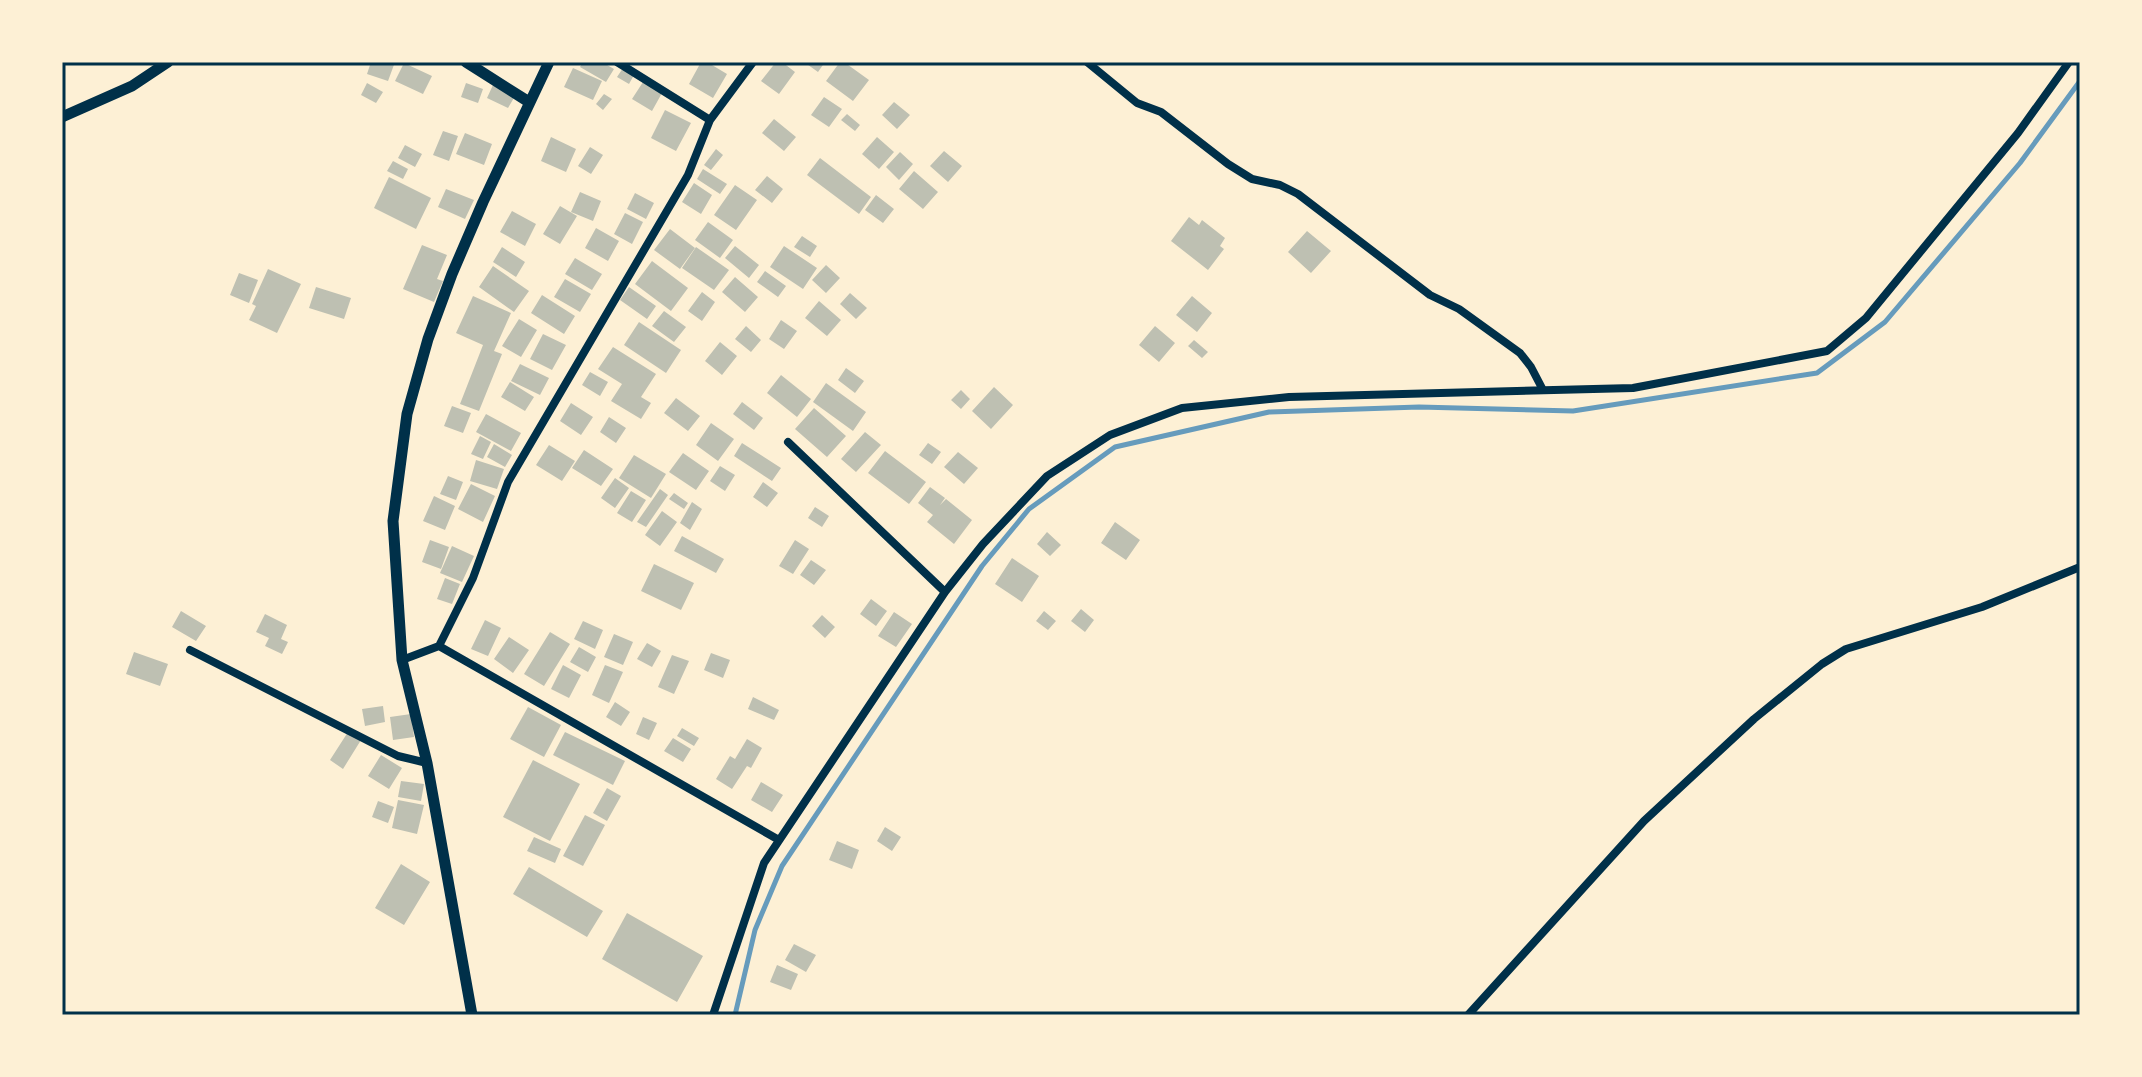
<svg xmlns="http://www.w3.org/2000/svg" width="2142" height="1077" font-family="'Sofia Sans Condensed',sans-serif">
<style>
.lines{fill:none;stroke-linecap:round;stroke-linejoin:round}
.stream{stroke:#669bbc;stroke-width:5}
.building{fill:#bec0b2}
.minor{stroke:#003049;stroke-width:8}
.tertiary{stroke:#003049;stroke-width:11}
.neatline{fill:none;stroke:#003049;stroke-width:3}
</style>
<rect width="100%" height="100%" fill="#fdf0d5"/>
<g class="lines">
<path class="stream" d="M735 1015 755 930 782 866 982 566 1029 509 1115 447 1269 412 1419 407 1573 411 1817 373 1885 322 2020 163 2080 81"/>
</g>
<path class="building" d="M362 62H395L388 81 367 74 370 65Z
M583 62H602L614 69 606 82 580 67Z
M701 62H707L727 74 713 98 689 84Z
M776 62H782L795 72 779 94 761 81Z
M804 62H825L818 72Z
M840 62H844L869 80 853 101 826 81Z
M404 63 432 76 423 94 395 81Z
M573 68 602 81 593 100 564 87Z
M623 68 634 75 629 84 617 77Z
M643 82 662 93 652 111 632 99Z
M367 83 383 92 376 103 361 95Z
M466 83 483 89 478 103 461 97Z
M493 85 515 96 508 108 487 98Z
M604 94 612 99 603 110 596 104Z
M824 97 842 109 829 127 811 115Z
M894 102 910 115 897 129 882 115Z
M665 110 691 123 676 151 651 138Z
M847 114 860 125 855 131 841 120Z
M774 119 796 137 784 151 762 133Z
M443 131 458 136 449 161 433 155Z
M465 133 492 144 484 165 456 154Z
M551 137 576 149 566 172 541 161Z
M877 137 894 152 879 169 862 154Z
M405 145 422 154 415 167 398 158Z
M590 147 603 155 591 174 578 166Z
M716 149 723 155 711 170 704 165Z
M944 151 962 166 948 182 930 166Z
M900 152 913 164 899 180 886 167Z
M820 158 871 197 859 214 807 175Z
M393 161 408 169 403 179 387 171Z
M703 169 727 184 720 194 697 179Z
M914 171 938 192 923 209 899 189Z
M767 176 783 189 772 203 755 190Z
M389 177 431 198 416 229 374 208Z
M694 183 712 195 701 214 682 202Z
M735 185 757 200 736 230 714 215Z
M446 189 474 200 465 219 438 207Z
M580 192 601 201 593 221 571 212Z
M635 193 654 203 646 219 627 209Z
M876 195 894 209 883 223 865 210Z
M560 206 577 216 560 244 543 234Z
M512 211 536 224 525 246 500 232Z
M625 213 643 222 632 244 614 234Z
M1189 217 1199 225 1202 220 1225 238 1220 246 1224 249 1208 270 1171 241Z
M708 222 733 240 720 258 695 240Z
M596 228 619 241 608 261 585 248Z
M670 229 695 248 680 269 654 250Z
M1307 231 1331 251 1311 273 1288 252Z
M802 236 817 246 810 257 794 247Z
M422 245 447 255 437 279 443 281 434 302 403 289Z
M735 246 759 265 749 278 725 258Z
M784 246 817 268 803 289 770 267Z
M502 247 525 262 516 277 493 262Z
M696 247 729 270 714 290 682 268Z
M575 258 602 274 592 290 565 274Z
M652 261 688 288 671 311 635 284Z
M826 265 840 278 826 293 812 280Z
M493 266 529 291 514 312 479 287Z
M268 269 301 284 277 333 249 320 256 306 252 304Z
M765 271 786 286 778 297 757 282Z
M239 273 258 280 249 303 230 295Z
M735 277 758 297 745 312 722 292Z
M565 279 591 294 580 312 554 297Z
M316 287 351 298 344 319 309 308Z
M629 287 656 306 647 319 620 300Z
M702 292 715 302 702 321 688 311Z
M850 293 867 308 856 319 840 304Z
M542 295 575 316 564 334 531 313Z
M473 296 511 313 494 351 502 354 479 411 460 404 483 345 456 333Z
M1192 296 1212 313 1197 332 1176 315Z
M819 301 841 320 827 336 805 318Z
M664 311 686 327 674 342 652 326Z
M519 319 537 330 521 357 502 346Z
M781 320 797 331 784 349 769 339Z
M639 322 681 350 666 373 624 345Z
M746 326 761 340 751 352 735 339Z
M1155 326 1175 343 1159 362 1139 345Z
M543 334 566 345 552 370 530 359Z
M1194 340 1208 352 1202 358 1188 346Z
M720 342 737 356 722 375 705 361Z
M613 347 656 374 641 397 651 403 641 419 611 401 622 384 598 369Z
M520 364 549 378 540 395 511 381Z
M846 368 864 381 855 393 838 380Z
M590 372 608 382 600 396 582 385Z
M781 375 811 399 797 417 767 393Z
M510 382 534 397 525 411 501 397Z
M826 383 866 412 853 431 813 402Z
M994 387 1013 405 991 429 972 411Z
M961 390 970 399 961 409 951 400Z
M676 398 700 416 688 431 664 413Z
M742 402 763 418 754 430 733 414Z
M571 403 593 417 581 435 560 421Z
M452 406 471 413 463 433 444 426Z
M814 408 846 436 827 457 795 429Z
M486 414 521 433 511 451 476 432Z
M609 417 626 428 616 443 600 432Z
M711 423 734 439 718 461 696 445Z
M865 432 881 445 856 472 841 459Z
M480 436 491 442 483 459 471 454Z
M742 443 781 468 772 481 734 456Z
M928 443 941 452 932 464 919 455Z
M494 444 512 455 505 467 487 457Z
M549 445 575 461 562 481 536 465Z
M584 450 613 469 601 486 572 468Z
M885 451 926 482 909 504 868 473Z
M958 452 978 468 964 484 944 467Z
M683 453 709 471 696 490 669 472Z
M634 455 666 474 651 498 619 478Z
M476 460 504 469 497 489 470 481Z
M720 466 735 475 725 491 710 481Z
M448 476 463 482 456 500 440 494Z
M615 478 629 488 615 508 601 498Z
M763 482 778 493 767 507 753 497Z
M471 484 495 496 483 522 458 509Z
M930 487 945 498 940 505 946 499 972 520 954 544 927 522 933 515 918 503Z
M660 489 668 495 646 527 637 522Z
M631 491 646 500 632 522 617 513Z
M674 493 688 503 684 509 669 499Z
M434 496 455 506 445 530 423 521Z
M692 502 702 509 690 530 680 523Z
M815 507 829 516 822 527 808 518Z
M662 511 677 522 660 546 645 535Z
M1115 522 1140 540 1126 560 1101 543Z
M1047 532 1061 545 1050 556 1037 544Z
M682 536 724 559 716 573 674 551Z
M430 540 449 547 441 569 422 562Z
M795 540 809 549 793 574 779 566Z
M452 546 474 556 462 582 440 573Z
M1012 558 1039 576 1022 602 995 584Z
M811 560 826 570 814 585 800 575Z
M654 564 694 583 681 610 641 591Z
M445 578 460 584 452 604 437 599Z
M871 599 887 611 876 626 860 614Z
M1081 609 1094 620 1085 632 1071 621Z
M181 611 206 626 196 641 172 627Z
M1044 611 1056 621 1048 630 1036 621Z
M894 612 912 624 896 647 878 636Z
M265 614 287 625 281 639 288 642 282 654 265 646 269 638 256 632Z
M822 615 835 627 825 638 812 626Z
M485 620 501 628 488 656 471 649Z
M583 621 603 630 595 649 574 639Z
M550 632 570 644 544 686 524 674Z
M614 634 633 642 623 665 604 657Z
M509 637 529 650 513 673 494 659Z
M647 643 661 651 652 667 637 659Z
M579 647 596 657 588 672 570 662Z
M134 652 168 664 160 686 126 674Z
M711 653 730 660 723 678 704 670Z
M672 655 689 661 674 694 658 687Z
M563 665 581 675 569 698 551 689Z
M605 665 623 672 609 703 592 695Z
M753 697 779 710 774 720 748 709Z
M615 702 630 712 621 726 606 717Z
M383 706 385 722 365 726 362 709Z
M528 707 561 725 544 757 510 739Z
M411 714 414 737 393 740 390 717Z
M643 717 657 723 649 740 636 734Z
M682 728 699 738 694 746 677 736Z
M348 732 361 740 343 769 330 760Z
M565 732 625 761 613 785 553 755Z
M673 738 691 749 683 762 664 751Z
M747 739 762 748 751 768 747 766 732 789 716 779 730 756 735 759Z
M381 755 402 768 389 789 368 776Z
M533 760 580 784 550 841 503 817Z
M401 781 424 784 421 801 398 797Z
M761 782 783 795 772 812 751 800Z
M607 788 621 796 607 821 593 813Z
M398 800 424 805 417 834 392 828Z
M378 801 394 807 388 823 372 817Z
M585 815 605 825 583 866 563 856Z
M885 827 901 837 892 851 877 841Z
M534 837 561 849 555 863 527 851Z
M837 841 859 850 852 869 829 860Z
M401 864 430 882 404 925 375 908Z
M529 867 603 911 587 937 513 894Z
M627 913 703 956 677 1002 602 959Z
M794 944 816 955 806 972 785 960Z
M777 965 798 974 791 990 770 982Z"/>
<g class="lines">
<path class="minor" d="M617 62 710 120
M1087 62 1137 103 1161 112 1228 164 1252 179 1280 185 1298 194 1430 295 1459 309 1520 353 1531 367 1543 390
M788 442 945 592
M439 646 779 840
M190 650 398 756 427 763
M402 660 439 646 473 578 508 482 688 175 710 120 753 62
M713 1015 764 863 945 592 983 544 1047 476 1110 435 1182 408 1289 397 1633 388 1827 351 1866 318 2018 133 2069 62
M1468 1015 1644 821 1754 719 1822 664 1846 649 1982 607 2080 567"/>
<path class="tertiary" d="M466 62 529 102
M62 117 132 86 168 62
M472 1015 427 763 402 660 393 521 407 414 428 339 452 274 483 202 549 62"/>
</g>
<rect width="2142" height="1077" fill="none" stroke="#fdf0d5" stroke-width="128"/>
<rect x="64" y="64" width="2014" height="949" class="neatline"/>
</svg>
